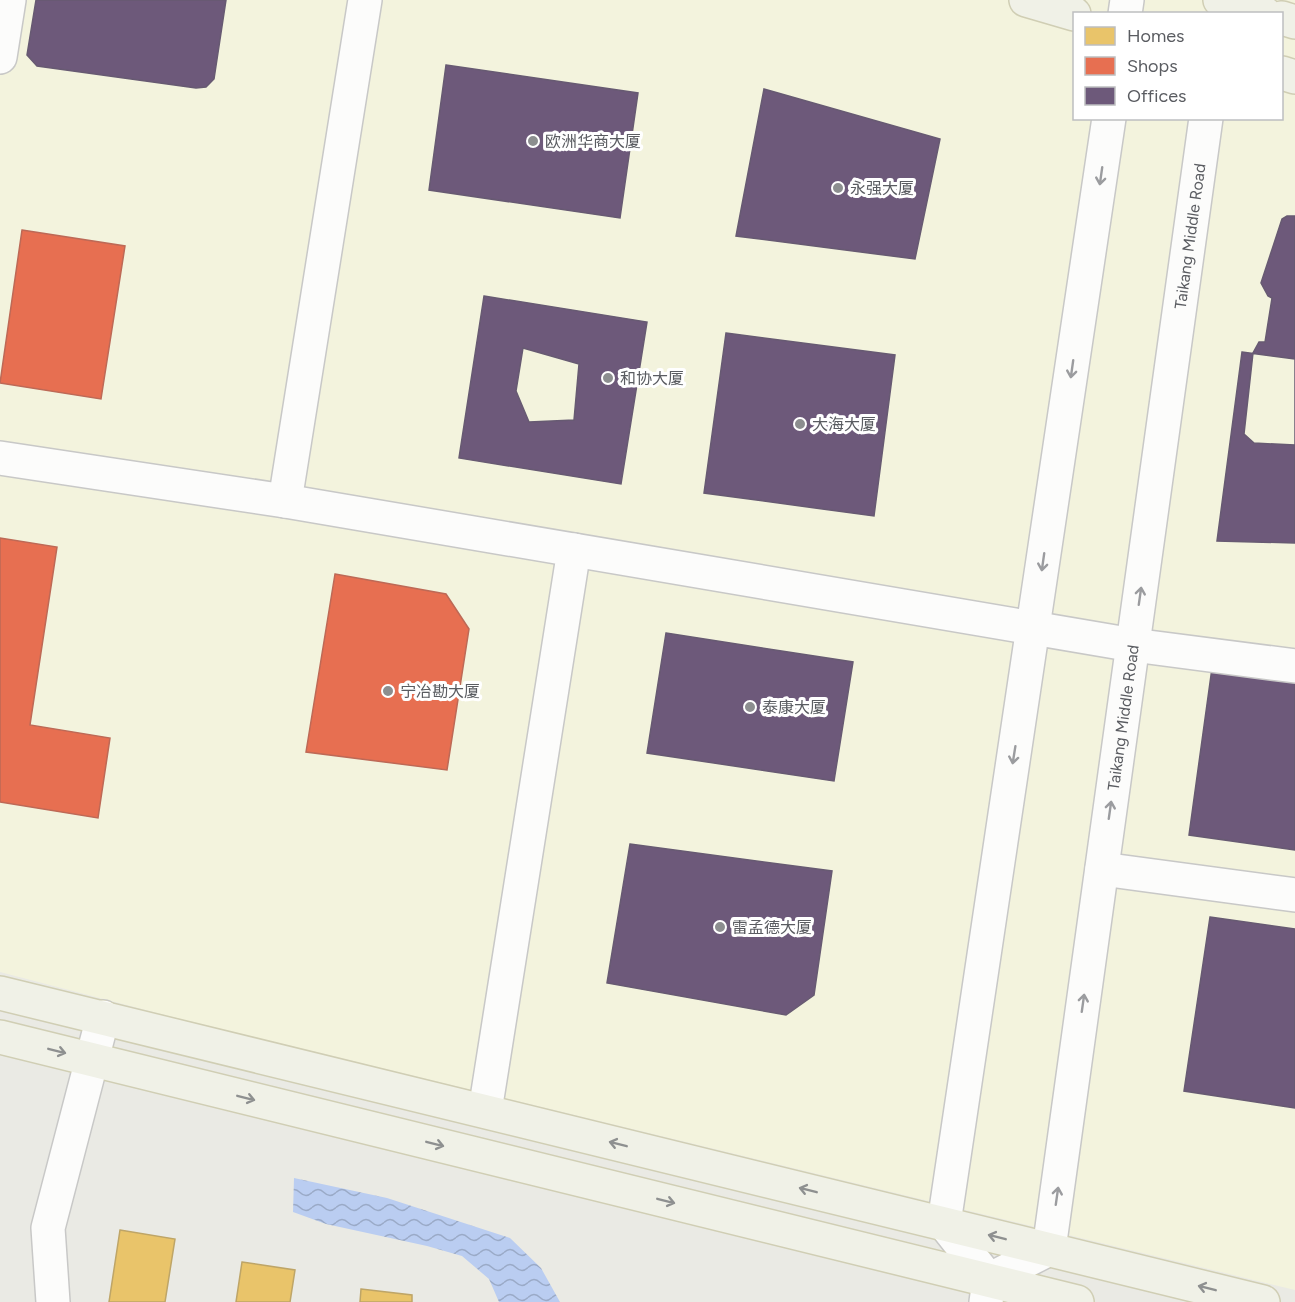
<svg xmlns="http://www.w3.org/2000/svg" width="1295" height="1302" font-family="Figtree,'Noto Sans SC',sans-serif">
<style>
.commercial{fill:#f3f3dd;fill-rule:evenodd}
.water{fill:url(#water-waves)}
.homes{fill:#e9c46a;stroke:#bea567;stroke-width:1.5}
.shops{fill:#e76f51;stroke:#bd6956;stroke-width:1.5}
.offices{fill:#6d597a;stroke:#675a72;stroke-width:1.5;fill-rule:evenodd}
.lines{fill:none;stroke-linecap:round;stroke-linejoin:round}
.minor-casing{stroke:#c8c8c7;stroke-width:36}
.major-casing{stroke:#d0ceb4;stroke-width:36}
.minor{stroke:#fcfcfb;stroke-width:33}
.major{stroke:#f0f1e7;stroke-width:33}
.oneway{stroke:#9b9c9f}
.oneway2{stroke:#8e9090}
.poi-dot{fill:#8c8e8f;stroke:#fff;stroke-width:2}
.labels{text-anchor:middle;dominant-baseline:central;stroke-width:6;stroke-linejoin:round;paint-order:stroke}
.poi-label{font-size:16px;fill:#5a5c61;stroke:#fff;text-anchor:start}
.street-label{font-size:16px;fill:#5a5c61;stroke:#fff}
</style>
<defs>
<pattern id="water-waves" width="16" height="10" patternUnits="userSpaceOnUse" patternTransform="scale(1.5)"><rect width="16" height="10" fill="#bacdf1"/><path d="M0 5q4-4 8 0t8 0" fill="none" stroke="#9aaac7"/></pattern>
</defs>
<rect width="100%" height="100%" fill="#eaeae4"/>
<path class="commercial" d="M0 0H1295V1290L188 1021 0 972ZM1074 14H1282V118H1074Z"/>
<path class="water" d="M294 1178 387 1198 510 1238 541 1268 560 1302H499L489 1279 462 1256 427 1246 326 1224 293 1212Z"/>
<path class="homes" d="M120 1230 175 1239 165 1302H109Z
M242 1262 295 1270 290 1302H236Z
M361 1289 412 1295V1302H360Z"/>
<path class="shops" d="M22 230 125 246 101 399 0 383Z
M0 538 57 547 30 725 110 738 98 818 0 802Z
M335 574 446 594 469 629 447 770 306 752Z"/>
<path class="offices" d="M36 0H226L214 79 206 87 196 88 37 66 27 55Z
M446 65 638 93 620 218 429 190Z
M764 89 940 139 915 259 736 236Z
M1287 216H1295V445L1254 443 1244 434 1253 353 1259 342H1265L1272 298 1268 296 1261 283 1282 219Z
M484 296 647 322 621 484 459 458ZM523 348 579 364 574 420 529 422 516 391Z
M726 333 895 355 874 516 704 493Z
M1242 352 1295 359V543L1217 541Z
M666 633 853 662 834 781 647 753Z
M1212 668 1295 680V850L1189 835Z
M630 844 832 871 814 995 786 1015 607 983Z
M1210 917 1295 929V1108L1184 1091Z"/>
<g class="lines">
<g class="minor-casing">
<g id="minor">
<path d="M1125 14 1127 0"/>
<path d="M0 57 9 0"/>
<path d="M0 458 285 501 1133 645 1295 666"/>
<path d="M285 501 365 0"/>
<path d="M1102 869 1295 895"/>
<path d="M485 1111 574 550"/>
<path id="s1" d="M989 1280 1049 1249 1206 118"/>
<path d="M53 1302 48 1228 103 1017"/>
<path d="M986 1302 989 1280 944 1223 1109 118"/>
</g>
</g>
<g class="major-casing">
<path id="major" d="M1026 0 1074 14
M1220 0 1265 14
M1282 18 1295 22
M1282 73 1295 77
M0 993 1263 1302
M0 1037 1077 1302"/>
</g>
<use href="#minor" class="minor"/>
<use href="#major" class="major"/>
</g>
<defs><path id="oneway-shaft" d="M-6 0H5M1.5-3L5.5 0L1.5 3" fill="none" stroke-width="1.6" stroke-linecap="round" stroke-linejoin="round" transform="scale(1.5)"/></defs>
<g class="oneway">
<use href="#oneway-shaft" transform="translate(1101 176) rotate(98)"/>
<use href="#oneway-shaft" transform="translate(1072 369) rotate(98)"/>
<use href="#oneway-shaft" transform="translate(1043 562) rotate(98)"/>
<use href="#oneway-shaft" transform="translate(1140 596) rotate(-82)"/>
<use href="#oneway-shaft" transform="translate(1014 755) rotate(99)"/>
<use href="#oneway-shaft" transform="translate(1110 810) rotate(-82)"/>
<use href="#oneway-shaft" transform="translate(1083 1003) rotate(-82)"/>
<use href="#oneway-shaft" transform="translate(1057 1196) rotate(-82)"/>
</g>
<g class="oneway2">
<use href="#oneway-shaft" transform="translate(57 1051) rotate(14)"/>
<use href="#oneway-shaft" transform="translate(246 1098) rotate(14)"/>
<use href="#oneway-shaft" transform="translate(435 1144) rotate(14)"/>
<use href="#oneway-shaft" transform="translate(618 1144) rotate(-166)"/>
<use href="#oneway-shaft" transform="translate(808 1190) rotate(-166)"/>
<use href="#oneway-shaft" transform="translate(666 1201) rotate(14)"/>
<use href="#oneway-shaft" transform="translate(997 1237) rotate(-166)"/>
<use href="#oneway-shaft" transform="translate(1207 1288) rotate(-166)"/>
</g>
<g class="poi-dot">
<circle cx="533" cy="141" r="6"/>
<circle cx="838" cy="188" r="6"/>
<circle cx="608" cy="378" r="6"/>
<circle cx="800" cy="424" r="6"/>
<circle cx="388" cy="691" r="6"/>
<circle cx="750" cy="707" r="6"/>
<circle cx="720" cy="927" r="6"/>
</g>
<g class="labels">
<g class="poi-label">
<text x="545" y="141">欧洲华商大厦</text>
<text x="850" y="188">永强大厦</text>
<text x="620" y="378">和协大厦</text>
<text x="812" y="424">大海大厦</text>
<text x="400" y="691">宁冶勘大厦</text>
<text x="762" y="707">泰康大厦</text>
<text x="732" y="927">雷孟德大厦</text>
</g>
<g class="street-label">
<text stroke="none"><textPath href="#s1" startOffset="1090">Taikang Middle Road</textPath></text>
<text stroke="none"><textPath href="#s1" startOffset="604">Taikang Middle Road</textPath></text>
</g>
</g>
<rect x="1073" y="12" width="210" height="108" fill="#ffffff" stroke="#bdbec0" stroke-width="1.5"/>
<rect x="1085" y="27" width="30" height="18" fill="#e9c46a" stroke="#bdbec0" stroke-width="1.5"/>
<text x="1127" y="42" font-size="18" fill="#5a5c61">Homes</text>
<rect x="1085" y="57" width="30" height="18" fill="#e76f51" stroke="#bdbec0" stroke-width="1.5"/>
<text x="1127" y="72" font-size="18" fill="#5a5c61">Shops</text>
<rect x="1085" y="87" width="30" height="18" fill="#6d597a" stroke="#bdbec0" stroke-width="1.5"/>
<text x="1127" y="102" font-size="18" fill="#5a5c61">Offices</text>
</svg>
